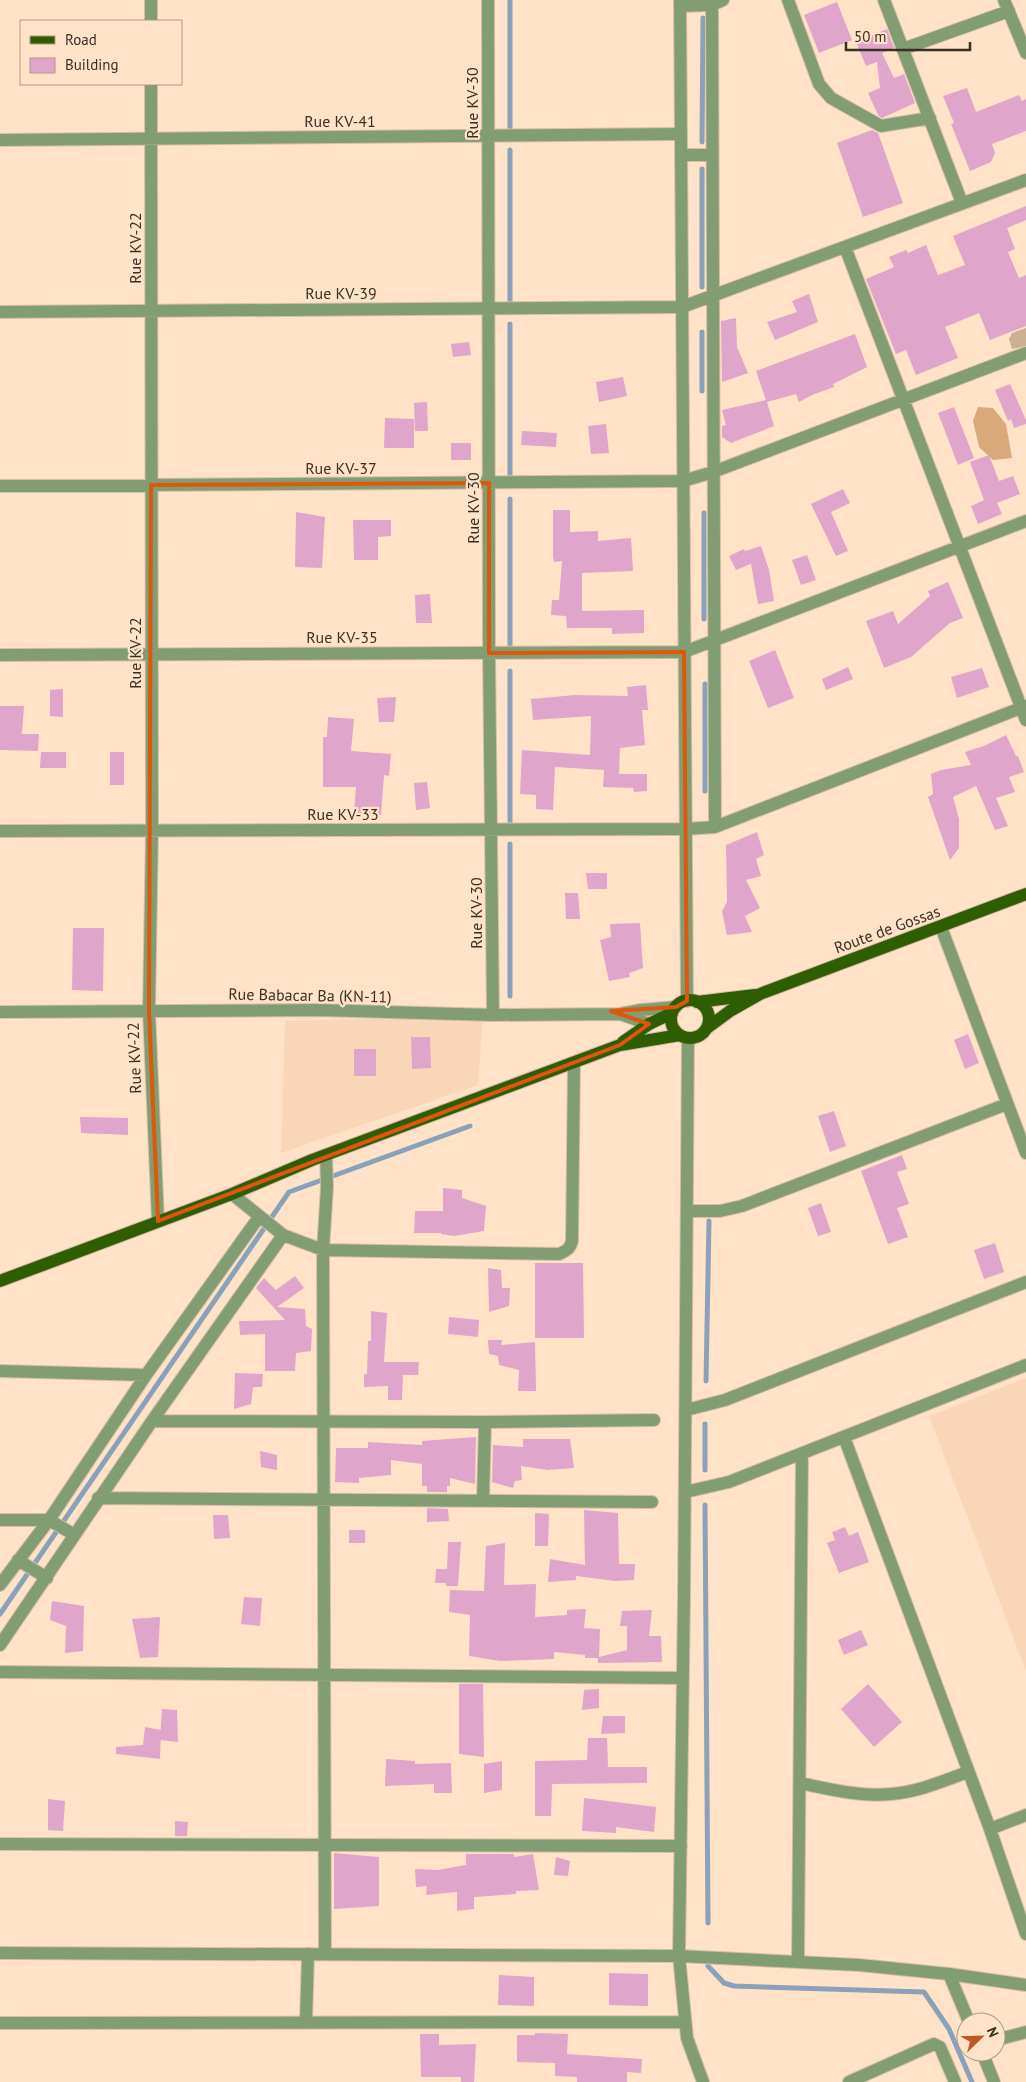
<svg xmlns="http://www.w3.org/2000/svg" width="1026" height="2082" font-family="'PT Sans',sans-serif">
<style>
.built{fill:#f9d6b7}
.green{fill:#cdaf93}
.forest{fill:#daa97b}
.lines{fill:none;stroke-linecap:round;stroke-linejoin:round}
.stream{stroke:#89a2b9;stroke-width:5}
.building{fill:#e0a5ca}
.minor-casing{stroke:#d8bea7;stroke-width:14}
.tertiary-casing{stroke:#d8bea7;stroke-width:14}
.primary-casing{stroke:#d8bea7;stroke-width:14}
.minor{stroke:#829d74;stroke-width:12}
.tertiary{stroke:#829d74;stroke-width:12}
.primary{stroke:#2e5d03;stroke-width:12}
.marked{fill:none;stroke:#df570d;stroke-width:4;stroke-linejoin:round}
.labels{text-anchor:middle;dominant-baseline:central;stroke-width:4.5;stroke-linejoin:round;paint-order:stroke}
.street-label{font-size:16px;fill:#3a2f25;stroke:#ffe2c8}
</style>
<rect width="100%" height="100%" fill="#ffe2c8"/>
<path class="built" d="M483 1016 478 1085 281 1153 285 1021Z
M1026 1378V1671L929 1416Z"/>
<path class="green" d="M1026 328V346L1012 349 1009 339 1012 333Z"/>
<path class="forest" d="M978 407 993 408 1006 424 1012 458 993 460 979 447 973 421Z"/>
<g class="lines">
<path class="stream" d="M510 0V130
M702 142 703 18
M510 150V302
M702 287V169
M510 324V475
M702 391V332
M510 499V651
M704 513V619
M510 671V823
M705 791V684
M510 844V996
M706 1381 709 1221
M705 1424V1470
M705 1505 708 1923
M0 1614 289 1192 470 1126
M708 1966 724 1983 734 1986 924 1992 949 2029 972 2082"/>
</g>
<path class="building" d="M837 2 852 40 819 53 804 15Z
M887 29 894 48 882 53 894 78 904 74 915 103 882 118 878 115 868 93 880 88 877 62 866 66 856 42Z
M967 88 976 112 1019 95 1022 101 1026 99V131L992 144 995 153 991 162 970 171 951 124 954 123 943 96Z
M872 130 878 133 903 203 863 217 837 143Z
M1026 206V220L1007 228 1015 249 1008 252 1019 278 1026 275V326L990 340 979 313 945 327 958 358 916 375 906 350 896 354 866 279 894 267 889 257 906 250 908 253 926 245 938 275 965 265 953 236Z
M809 294 818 322 775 340 767 322 797 312 792 301Z
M736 318 737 347 748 373 722 382 721 321Z
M855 334 867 367 833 384 834 387 812 395 799 402 796 394 767 402 774 426 731 443 722 437V426L726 425 722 410 766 400 756 371Z
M469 342 471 355 453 357 451 344Z
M623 377 627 396 599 402 596 382Z
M1010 384 1026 420V424L1014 428 1011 419 1008 421 995 390Z
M427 402 428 431H415L414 403Z
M954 407 974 458 958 465 938 413Z
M385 418 414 419V448H384Z
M606 424 609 453 591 454 588 426Z
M522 431 557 433 556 447 521 445Z
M451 443H471V460H451Z
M989 455 999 481 1013 476 1020 494 997 503 1002 514 978 524 971 506 984 500 970 462Z
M843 489 850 503 831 512 848 551 836 556 811 504Z
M553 510H570V532L598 531V541L631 538 633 571 582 573V611L644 610V633L612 634V628H567L566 616 551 615 552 600H559L562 561 554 562 553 556Z
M296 512 325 517 322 568 295 567Z
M353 520H391V536L378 537V560H354Z
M761 546 769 570 774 601 758 604 751 564 736 570 729 556 744 549 745 551Z
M807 555 816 580 801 585 792 560Z
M948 582 963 618 950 623 911 657 884 668 866 621 893 611 898 624 930 596 928 591Z
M430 594 432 623H416L415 595Z
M775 650 794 698 768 708 749 661Z
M848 667 853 679 826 690 822 679Z
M982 668 989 687 957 698 951 677Z
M646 685 648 710H642L645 745 620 748 619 774H647V791L634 792 633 788 603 787 604 770 555 767 553 810 536 809V795L520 794 522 750 590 755 591 716 533 720 531 699 575 695 628 696 627 687Z
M63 689V717L50 716V690Z
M396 697 394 722H379L377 698Z
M0 706H24L22 734H39L38 751 0 750Z
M328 717 354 719 351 751 391 754 389 776 384 775 381 815 354 813 356 787H323V737H327Z
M1006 735 1016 756H1018L1024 772 1009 777 1015 792 996 798 1008 826 995 830 976 786 953 797 959 819V848L950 860 928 797 933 794 931 774 941 770 971 765 965 752 984 746Z
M41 752H66V768H40Z
M110 752H124V785H110Z
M427 782 430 808 416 810 414 783Z
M757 832 764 855 756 859 761 876 746 880 760 908 745 916 752 932 727 935 722 911 727 902 726 845Z
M586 873H607V889H588Z
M565 893H578L580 919H566Z
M640 923 643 968 629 973 630 977 609 981 600 940 611 937 610 924Z
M73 928H104L103 991 72 990Z
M968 1034 979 1063 965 1069 954 1040Z
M411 1037H430L431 1068 412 1069Z
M354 1049H376V1076H354Z
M834 1111 846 1146 830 1152 818 1116Z
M80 1117 128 1118V1135L81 1133Z
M902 1155 907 1169 897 1172 909 1204 897 1208 908 1237 888 1244 861 1171Z
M443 1188 462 1190V1198L486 1206 484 1231 454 1236 441 1234V1233H414L415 1211H443Z
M821 1203 831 1232 818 1236 808 1208Z
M995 1243 1004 1272 984 1279 974 1250Z
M535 1263H583L584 1338H535Z
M488 1268 501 1270 502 1288H510L509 1306 489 1312Z
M295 1276 304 1288 277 1307 305 1309 306 1326 312 1329 311 1351 296 1353 295 1371H265V1334L240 1335 239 1321 285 1320 256 1288 264 1278 276 1290Z
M371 1311 387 1313 384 1362H419L418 1375H403L402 1400H388V1386L364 1387V1374H367L368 1341H371Z
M449 1317 479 1320 478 1337 448 1334Z
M488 1340H502L501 1345 535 1342 536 1391H518L519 1370 499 1365 498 1356 489 1354Z
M235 1373 263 1374 262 1387H253L251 1404 234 1409Z
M476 1437 475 1484 450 1478V1486H447V1492H427V1486H422V1464L391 1460V1475L359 1478V1483L335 1482 336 1448H368V1442L422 1445V1441Z
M523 1439H570L574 1468 548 1470 521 1466 522 1480 515 1481 513 1488 492 1482 493 1445 523 1447Z
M260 1451 277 1455V1470L261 1467Z
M427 1508 448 1509 449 1521 427 1522Z
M584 1510 618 1513 619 1564H635L634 1580 615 1581 576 1576V1580L548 1582 550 1559 585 1565Z
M535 1513 549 1514 548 1546H535Z
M213 1515H228L230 1538 214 1539Z
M845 1527 849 1536 858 1532 869 1562 839 1573 827 1543 835 1540 832 1532Z
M349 1530H365V1543H349Z
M448 1542H461L458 1586H446V1583H435L436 1569H447Z
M505 1543 504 1585 536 1584 535 1617 567 1615V1610L586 1609 584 1628 600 1629 599 1657 627 1650V1626H620L622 1611 652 1610 649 1636H661L662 1662 598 1663V1658H585V1655L554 1652V1659L500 1661 469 1656 470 1615 449 1612 450 1590 484 1591 486 1546Z
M244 1597 262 1598 260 1626 241 1624Z
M52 1601 84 1606 83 1651 65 1653 66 1626 50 1620Z
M160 1617 158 1657 140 1658 132 1619Z
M861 1630 868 1645 844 1655 838 1640Z
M459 1684H483L484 1757 459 1754Z
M868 1684 902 1722 874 1747 841 1709Z
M599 1689V1708L582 1710 584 1690Z
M162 1709 177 1710 178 1742 160 1740Z
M603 1716H625V1733L601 1734Z
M145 1727 161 1730 160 1759 116 1754V1747L143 1745Z
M588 1738H607L608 1767H647V1783L552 1784 551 1816H535V1761L587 1760Z
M386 1759 415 1761V1764L451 1763 452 1793H434V1784L385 1786Z
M502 1761V1790L484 1793V1764Z
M584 1798 656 1807 654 1832 616 1827V1833L582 1831Z
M48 1799 65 1801 63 1831 48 1830Z
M175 1821 188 1822 187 1836H175Z
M334 1853 379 1857V1906L334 1909Z
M466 1854H514V1857L533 1854 539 1890 516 1891V1894L474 1897V1909L457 1911V1892L426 1895 427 1886 416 1887 415 1869 438 1870 466 1865Z
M556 1857 570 1861 568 1876 554 1875Z
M609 1973 648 1974V2006L609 2005Z
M499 1975 534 1977V2006L498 2005Z
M535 2033 568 2034 567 2054 642 2059 641 2073 627 2072V2082H577V2077L555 2076V2063L517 2062V2035H535Z
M420 2034H439V2045L476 2044 474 2082H461V2077H421Z"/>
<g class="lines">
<g class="minor-casing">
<path id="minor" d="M151 0V21
M488 0 489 653 493 1015
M712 0 715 827
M788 0 819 84 831 98 881 126 930 118
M884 0 962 203
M1004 0 1026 53
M680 6 712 5 723 0
M903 49 1009 11
M151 84 152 830 149 1011 158 1221
M0 140 681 134
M681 155H712
M845 247 1026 720
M0 312 682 307 1026 180
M0 486 683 481 713 472 1026 353
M0 655 684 652 1026 521
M0 831 686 829 715 827 1026 706
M941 927 1026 1153
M688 1038 684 1597 679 1956 687 2038 703 2082
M232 1194 283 1235 323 1250 559 1254C566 1251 570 1249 572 1241L574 1063
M688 1211H720L742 1206 1007 1104
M0 1371 146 1375
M686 1410 725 1400 1026 1282
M152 1421 485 1422 654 1420
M844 1437 990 1829 1026 1934
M685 1492 729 1482 1026 1365
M98 1498 652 1502
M483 1501 485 1422
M0 1520H49L73 1534
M18 1560 47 1578
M0 1585 49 1520 146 1375 259 1217
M0 1645 152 1421 283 1235
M0 1672 682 1678
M800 1783C829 1789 860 1797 891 1794 918 1792 943 1781 968 1772
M990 1829 1026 1815
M0 1844 681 1846
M325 1954 323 1250 327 1187 326 1155
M798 1961 802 1453
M949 1974 969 2022
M306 2022 308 1954
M0 2023 684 2022
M996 2040 1026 2032
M982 2052 994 2082
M849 2082 934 2044 940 2047 955 2082"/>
</g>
<g class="tertiary-casing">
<path id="tertiary" d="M680 0 687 1001
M0 1012 318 1010 493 1015 620 1014 641 1010 676 1007
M620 1014 649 1024
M0 1953 679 1956 859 1965 949 1974 1026 1985"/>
</g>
<g class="primary-casing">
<path id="primary" d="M671 1019a19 19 0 1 1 38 0a19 19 0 1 1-38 0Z
M697 1002 755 995
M707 1028 730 1011 760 994 1026 894
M623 1042 649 1024 672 1013
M0 1281 232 1194 312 1160 620 1045 680 1035"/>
</g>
<use href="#minor" class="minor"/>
<use href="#tertiary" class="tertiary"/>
<use href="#primary" class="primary"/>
</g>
<path class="marked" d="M489 483V653L684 652 687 1001 676 1007 611 1011 649 1024 620 1045 158 1221 149 1011 151 485Z"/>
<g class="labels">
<g class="street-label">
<text transform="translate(472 103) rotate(-90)">Rue KV-30</text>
<text x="340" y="121">Rue KV-41</text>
<text transform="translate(135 248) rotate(-90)">Rue KV-22</text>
<text x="341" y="293">Rue KV-39</text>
<text x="341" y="468">Rue KV-37</text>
<text transform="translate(473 508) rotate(-90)">Rue KV-30</text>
<text x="342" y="637">Rue KV-35</text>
<text transform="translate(135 653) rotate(-90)">Rue KV-22</text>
<text x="343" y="814">Rue KV-33</text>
<text transform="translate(476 913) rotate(-90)">Rue KV-30</text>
<text transform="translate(887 929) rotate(-20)">Route de Gossas</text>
<text transform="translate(310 995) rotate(1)">Rue Babacar Ba (KN-11)</text>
<text transform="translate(134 1058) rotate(-92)">Rue KV-22</text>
</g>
</g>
<rect x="20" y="20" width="162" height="65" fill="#ffe2c8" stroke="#b09a87"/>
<rect x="30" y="36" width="25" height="8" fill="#2e5d03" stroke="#b09a87"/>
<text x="65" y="45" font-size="15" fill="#3a2f25">Road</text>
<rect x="30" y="58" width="25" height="15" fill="#e0a5ca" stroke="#b09a87"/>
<text x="65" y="70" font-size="15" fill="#3a2f25">Building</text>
<g transform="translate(981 2037) rotate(67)"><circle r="24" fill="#ffe2c8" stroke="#b09a87"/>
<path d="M0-4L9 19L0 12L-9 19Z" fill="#bd5923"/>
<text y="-8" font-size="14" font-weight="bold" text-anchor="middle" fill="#3a2f25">N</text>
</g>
<path d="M846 42v8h124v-8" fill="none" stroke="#3a2f25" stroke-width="2.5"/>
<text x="854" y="42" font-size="15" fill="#3a2f25" stroke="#ffe2c8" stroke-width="4" paint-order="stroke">50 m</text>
</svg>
